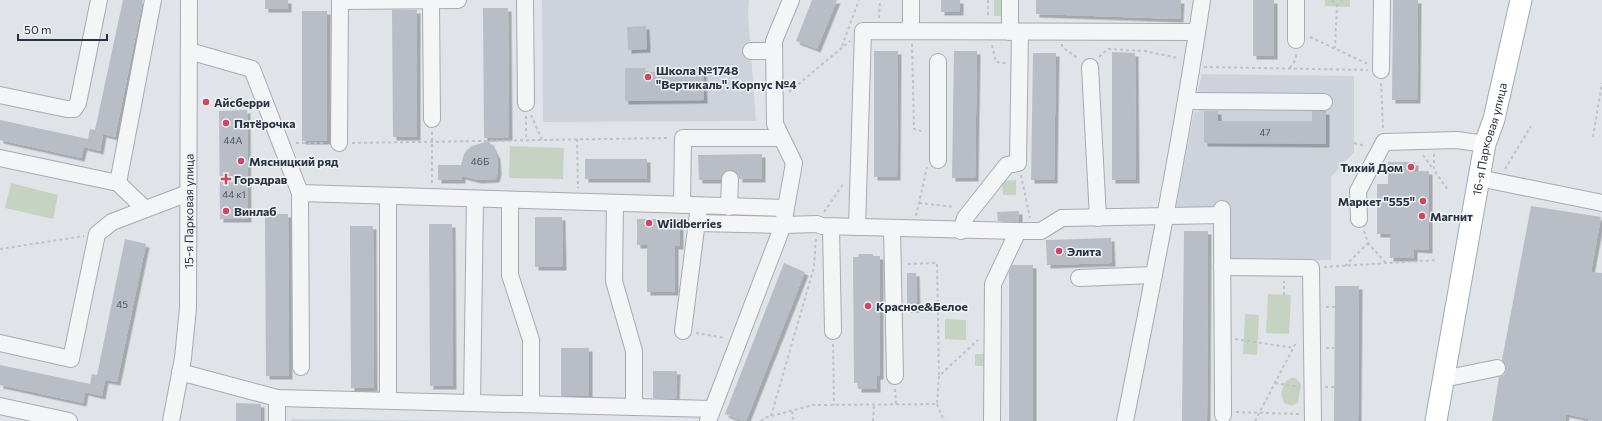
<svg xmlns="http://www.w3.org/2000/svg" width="1602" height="421" font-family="Commissioner,sans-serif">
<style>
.built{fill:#ced3db}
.green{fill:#c7d3c2}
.building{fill:#b8bdc6;filter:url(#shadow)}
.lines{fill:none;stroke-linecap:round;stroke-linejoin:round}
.minor-casing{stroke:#a5abb3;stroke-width:18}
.major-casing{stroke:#a0a9b5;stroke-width:23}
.path{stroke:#bec2c7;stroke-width:2;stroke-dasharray:3 3;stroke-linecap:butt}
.minor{stroke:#f3f5f7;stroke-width:16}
.major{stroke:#fff;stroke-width:21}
.poi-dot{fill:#cc4760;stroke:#f0f3f6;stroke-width:1.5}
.labels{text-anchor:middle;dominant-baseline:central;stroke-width:3;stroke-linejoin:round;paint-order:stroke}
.number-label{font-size:10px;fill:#4d5562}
.poi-label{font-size:12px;font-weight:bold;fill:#293240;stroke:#f0f3f6;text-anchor:start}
.street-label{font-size:12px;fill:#293240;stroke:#f0f3f6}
</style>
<defs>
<filter id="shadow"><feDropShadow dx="3.5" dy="3.5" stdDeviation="0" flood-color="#0004"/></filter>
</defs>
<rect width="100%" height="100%" fill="#e0e4e9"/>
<path class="built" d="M542 0H749L748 15 756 121 543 122Z
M1202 74 1354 76V152L1331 177V260L1231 262 1228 209 1176 208 1194 111 1198 112 1201 95 1197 94Z
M291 419 471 421H291Z"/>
<path class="green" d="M994 0H1006V16H994Z
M1325 0H1350V7L1325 6Z
M510 146 564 148 563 179 509 178Z
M1016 180V195H1003L1002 181Z
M11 183 58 195 53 219 5 208Z
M1268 294 1291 295 1289 334 1266 333Z
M1245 314 1259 315 1257 355 1243 354Z
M945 319 966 320V340L945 339Z
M975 354H988V366H975Z
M1291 378H1296L1301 384 1298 403 1292 406 1284 403 1281 394 1284 383Z"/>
<path class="building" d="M123 0H143L115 137 103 134 100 151 84 147 81 158 0 140V120L88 139 90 129 95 130Z
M265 0H288V9H265Z
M812 0H837L817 49 796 41Z
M941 0H960V12H941Z
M1036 0H1181L1180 19 1036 14Z
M1253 0H1274V56H1253Z
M1393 0H1418L1417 100H1392Z
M483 8H508L509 137 484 138Z
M392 10H417V137H393Z
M302 11H327V141H302Z
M646 26 647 49 628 50 627 27Z
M874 51H898L897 177H874Z
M954 51H977L975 178H952Z
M1112 52 1135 53 1136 180H1112Z
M1033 53H1056L1054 180H1031Z
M625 68H645V72H685V68H703L704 100 625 101Z
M247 110 248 219H220L219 111Z
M1204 111H1218V121H1312V111H1326V144L1204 143Z
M489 141 497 156 498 171 496 179 478 180 462 176V180H438V165H461L464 154 467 150 472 146Z
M762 154V179H739V175L735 171 730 170 722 174 720 180H699L698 155Z
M585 159H647V179H585Z
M1388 162H1415V171H1429V250L1414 249V258H1390V234H1377V184H1388Z
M1531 206 1601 217 1591 272 1602 273V421H1588L1589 419 1566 414 1565 421H1492L1499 377 1504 375 1506 371V366L1502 360Z
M1019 211V222L998 221 997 212Z
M265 214H288L289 376H266Z
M535 217H562L563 267H535Z
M637 219H680V246H675V292H647V245H637Z
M429 224H452L453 386H430Z
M350 226H373L374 388H351Z
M1184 231H1208L1207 421H1182Z
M1111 238 1112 263 1047 265 1046 240Z
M125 239 146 244 117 382 105 380 102 396 85 392 83 403 0 385V365L90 384 92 374 97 375Z
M859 254H873V256H880V376H877V389H858V383H854L853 257H858Z
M784 263 805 272 746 421H743L725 414Z
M1012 265H1033V421H1009V272Z
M907 273H916L917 309H907Z
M1335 286H1359L1358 421H1334Z
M561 348H589V396H561Z
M653 371H677L676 399 653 398Z
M236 403 261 404V421H236Z"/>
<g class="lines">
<g class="minor-casing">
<g id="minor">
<path d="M525 0 526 103"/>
<path d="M911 0V31"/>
<path d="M1296 0V40"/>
<path d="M340 1 458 0"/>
<path d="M431 1 432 119"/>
<path d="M1010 32V0"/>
<path d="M189 51 252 69 300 193 786 208"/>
<path d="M751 51H774"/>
<path d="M938 62V160"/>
<path d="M1090 67 1098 218"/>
<path d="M1381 70 1382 0"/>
<path d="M0 95 67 109H74L78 103 99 0"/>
<path d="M1186 101 1324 102"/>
<path d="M339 143 340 0"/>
<path d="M0 158 118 183"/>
<path d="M1479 178 1602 203"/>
<path d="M300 193 301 367"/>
<path d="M388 196V400"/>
<path d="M510 200V275L531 340V404"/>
<path d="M615 203 614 281 634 351V407"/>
<path d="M682 205 683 138H781"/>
<path d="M729 207 730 179"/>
<path d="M145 209 118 183 153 0"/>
<path d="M1222 209 1223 415"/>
<path d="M1359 219 1358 191 1384 142 1457 140 1485 144"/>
<path d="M697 223 783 225 817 224 822 226 1018 231H1041L1062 218 1222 215"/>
<path d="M831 227 833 331"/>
<path d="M857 227 863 31 1197 32"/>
<path d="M892 228 895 376"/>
<path d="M961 231 965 218 1007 165 1018 163 1020 32"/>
<path d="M1222 267 1311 268 1313 421"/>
<path d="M1079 278 1154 275"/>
<path d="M683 331 698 213"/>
<path d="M0 343 71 359 97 234 112 222 188 193"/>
<path d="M180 372 277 398 712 409"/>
<path d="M1443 379 1497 368"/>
<path d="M472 403 475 199"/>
<path d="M0 406 69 421"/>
<path id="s1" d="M171 421 183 358 188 308 189 0"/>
<path d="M277 421V398"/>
<path d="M708 421 783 225 794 163 775 124 774 41 791 0"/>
<path d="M992 421 993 284 1018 231"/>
<path d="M1125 421C1153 281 1181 141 1202 0"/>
</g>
</g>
<g class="major-casing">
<g id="major">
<path id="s2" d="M1436 421 1485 144 1494 119 1521 0"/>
</g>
</g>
<path class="path" d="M988 0V17
M1332 0 1337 6 1335 48
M1337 6 1342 0
M879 18 880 0
M1310 37 1368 64
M912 44 914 129 925 132
M1062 44V47L1079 59
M992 45 996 62 1006 63
M842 46 859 0
M1099 57 1108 49 1144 51 1179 58
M1204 67 1368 70
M1290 68 1296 59V53
M1381 83 1383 128
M789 92 850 41
M531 115 542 140
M526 116V140
M1593 137 1602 83
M577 139 578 188
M296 143H325
M352 143 669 138
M1354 143 1366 146
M1434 154V170L1448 190
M1423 155 1433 169
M1505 169 1531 126
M1021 175 1030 218
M432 183V132
M919 203 955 207
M824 212 844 183
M916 216 927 167
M1364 231 1368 243 1386 263
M0 249 84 236
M908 264 937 263 939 376
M1345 266 1368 243
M1324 267 1436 260
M1284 295V281
M1326 307H1335
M696 333 725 338
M1235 339 1294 348
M833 344 834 405
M1326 348H1334
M1275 383 1300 387
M1325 387H1334
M895 389 896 404
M937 404 944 421
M792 411 793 421
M1236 412 1299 414
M771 416 814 267 816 239
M761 421 764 418 813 405 937 404 939 376 978 340
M873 421 874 404
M1255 421 1297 341"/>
<use href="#minor" class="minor"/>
<use href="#major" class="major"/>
</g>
<g class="poi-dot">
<circle cx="648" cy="77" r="4"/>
<circle cx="206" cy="102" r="4"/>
<circle cx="226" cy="123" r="4"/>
<circle cx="241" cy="161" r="4"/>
<circle cx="1411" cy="167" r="4"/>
<path d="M224 173h4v4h4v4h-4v4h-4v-4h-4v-4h4z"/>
<circle cx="1423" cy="201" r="4"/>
<circle cx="226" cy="211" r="4"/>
<circle cx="1422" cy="216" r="4"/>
<circle cx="649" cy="223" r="4"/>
<circle cx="1059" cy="251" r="4"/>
<circle cx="868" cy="306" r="4"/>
</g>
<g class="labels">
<g class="number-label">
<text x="1265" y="132">47</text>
<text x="233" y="140">44А</text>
<text x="480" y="161">46Б</text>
<text x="234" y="194">44 к1</text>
<text x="122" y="304">45</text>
</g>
<g class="poi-label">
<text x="656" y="70">Школа №1748<tspan x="656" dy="14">"Вертикаль". Корпус №4</tspan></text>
<text x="214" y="102">Айсберри</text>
<text x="234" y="123">Пятёрочка</text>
<text x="249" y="161">Мясницкий ряд</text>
<text x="1403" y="167" text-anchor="end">Тихий Дом</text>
<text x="234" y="179">Горздрав</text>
<text x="1415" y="201" text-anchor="end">Маркет "555"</text>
<text x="234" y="211">Винлаб</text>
<text x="1430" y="216">Магнит</text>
<text x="657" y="223">Wildberries</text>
<text x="1067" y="251">Элита</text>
<text x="876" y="306">Красное&amp;Белое</text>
</g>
<g class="street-label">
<text stroke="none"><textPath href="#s2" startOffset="287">16-я Парковая улица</textPath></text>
<text stroke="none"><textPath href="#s1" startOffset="211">15-я Парковая улица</textPath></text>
</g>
</g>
<path d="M18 34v6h89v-6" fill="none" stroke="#293240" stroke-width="2"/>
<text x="24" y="34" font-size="12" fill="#293240" stroke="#f0f3f6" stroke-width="3" paint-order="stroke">50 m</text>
</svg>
